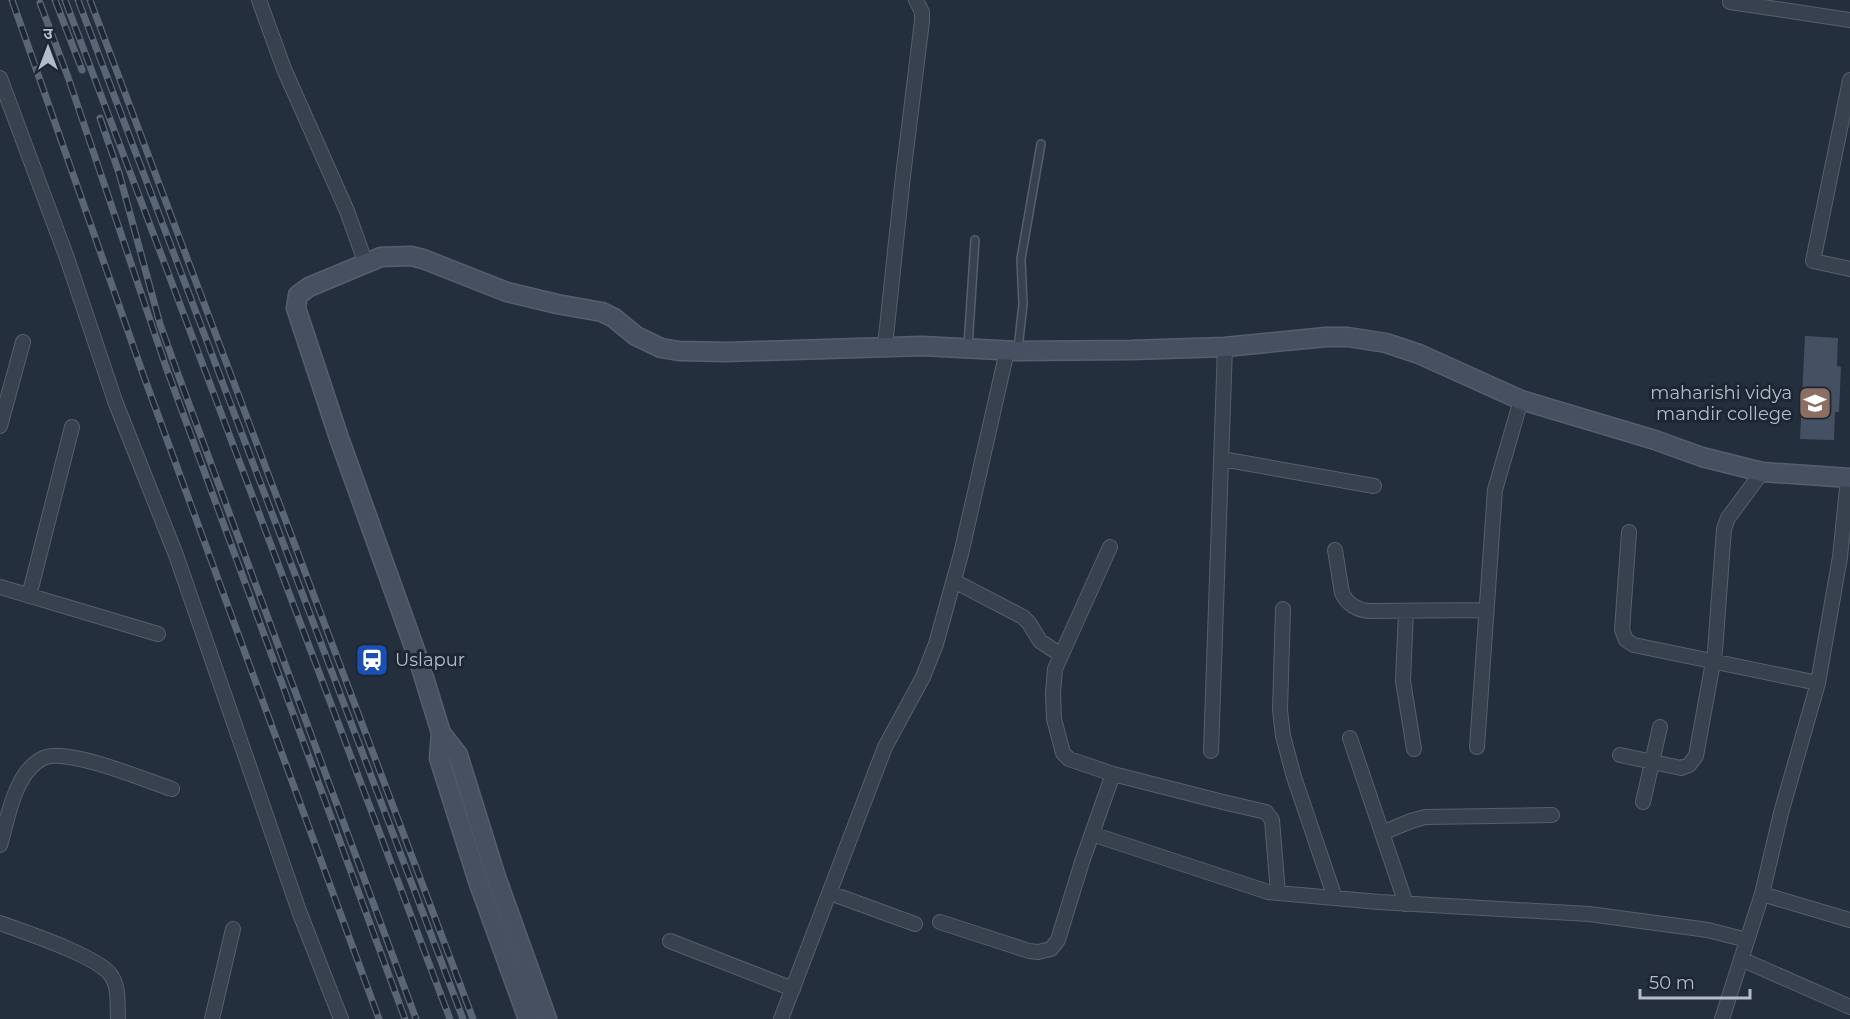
<svg xmlns="http://www.w3.org/2000/svg" width="1850" height="1019" font-family="Montserrat,'Noto Sans Devanagari',sans-serif">
<style>
.building{fill:#455162}
.lines{fill:none;stroke-linecap:round;stroke-linejoin:round}
.lane-casing{stroke:#565f6c;stroke-width:10}
.street-casing{stroke:#565f6c;stroke-width:16}
.secondary-casing{stroke:#565f6c;stroke-width:21}
.lane{stroke:#38414e;stroke-width:7}
.street{stroke:#38414e;stroke-width:14}
.secondary{stroke:#465061;stroke-width:18}
.rail-casing{stroke:#5a6575;stroke-width:7}
.rail{stroke:#1d2633;stroke-width:4.5;stroke-dasharray:14;stroke-linecap:butt}
.labels{text-anchor:middle;dominant-baseline:central;stroke-width:6;stroke-linejoin:round;paint-order:stroke}
.poi-label{font-size:18px;fill:#b4bcc9;stroke:#1d2633;text-anchor:end}
</style>
<rect width="100%" height="100%" fill="#242f3e"/>
<path class="building" d="M1805 336 1838 338 1837 366 1841 367 1839 412H1835L1834 440 1800 439Z"/>
<g class="lines">
<g class="lane-casing">
<path id="lane" d="M968 346 975 240
M1018 349 1023 304 1021 259 1041 144"/>
</g>
<g class="street-casing">
<path id="street" d="M259 0 284 69 347 211 366 264
M1730 0V2L1850 20
M0 78 67 258 115 401 176 555 299 911 341 1019
M1850 80 1813 261 1850 269
M885 346 903 176 922 21V12L916 0
M0 426 23 342
M1222 459 1374 486
M1629 532 1622 630 1626 640 1634 645 1818 683
M1110 547 1055 669 1053 693 1054 719 1063 753 1069 759 1113 774 1223 802 1266 812 1272 820 1278 893
M1335 550 1342 593C1347 604 1357 610 1369 611L1486 610
M954 581 1023 617 1029 623 1040 641 1061 655
M0 587 158 634
M29 596 72 427
M1283 609 1280 710 1283 736 1294 777 1335 898
M1406 611 1403 681 1414 749
M1350 738 1406 904
M1477 747 1495 490 1521 400
M1211 751 1225 347
M1620 755 1681 768 1689 765 1696 756 1715 651 1724 529 1728 518 1762 472
M1643 802 1660 727
M1382 833 1411 821 1425 817 1552 815
M1092 834 1268 892 1379 902 1589 914 1708 930 1747 940
M0 845C6 826 10 800 20 783 25 772 35 761 46 757 71 749 145 780 172 789
M830 893 915 924
M1762 894 1850 920
M940 922 1029 951 1038 952 1051 949 1058 940 1082 862 1113 774
M0 923C24 932 95 955 110 974 120 987 117 1004 118 1019
M670 941 793 989
M1741 959 1850 1007
M212 1019 233 929
M781 1019 885 747 923 677 936 644 961 554 1007 351
M1722 1019 1762 894 1781 813 1818 683 1840 557 1848 478"/>
</g>
<g class="secondary-casing">
<path id="secondary" d="M441 733 439 758 479 884 528 1019
M547 1019 496 877 458 755 441 733 418 658 339 438 296 308 298 295 309 287 381 257 411 256 423 259 507 292 557 304 602 312 614 318 636 336 661 348 679 351 727 352 922 346 1018 351 1131 350 1225 347 1326 337H1348L1386 343 1419 354 1521 400 1655 440 1702 457 1762 472 1850 478"/>
</g>
<use href="#lane" class="lane"/>
<use href="#street" class="street"/>
<use href="#secondary" class="secondary"/>
<g class="rail-casing">
<path id="rail" d="M12 0 143 374 379 1019
M55 0 82 70
M65 0 450 1019
M78 0 463 1019
M90 0 473 1019
M40 3 68 77 166 367 405 1019
M100 118 119 173 160 324 175 366 416 1019"/>
</g>
<use href="#rail" class="rail"/>
</g>
<defs>
<g id="university-square" transform="scale(1.725)"><rect x="-9" y="-9" width="18" height="18" rx="4" fill="#8d6e63" stroke="#1d2633"/><path d="M0-5L7-2L0 1L-7-2ZM-4 1L0 2.5L4 1V4Q0 6-4 4Z" fill="#fff"/></g>
<g id="station-square" transform="scale(1.725)"><rect x="-9" y="-9" width="18" height="18" rx="4" fill="#1a4fb4" stroke="#1d2633"/><path d="M-3-6H3Q5-6 5-4V2Q5 4 3 4L4.5 6H3L1.5 4h-3L-3 6H-4.5L-3 4Q-5 4-5 2V-4Q-5-6-3-6ZM-3.5-4v3h7v-3ZM-3.5 1v1.5H-2V1ZM2 1v1.5H3.5V1Z" fill="#fff"/></g>
</defs>
<g fill-rule="evenodd">
<use href="#university-square" x="1815" y="403"/>
<use href="#station-square" x="372" y="660"/>
</g>
<g class="labels">
<g class="poi-label">
<text x="1792" y="393">maharishi vidya<tspan x="1792" dy="21">mandir college</tspan></text>
<text x="395" y="660" text-anchor="start">Uslapur</text>
</g>
</g>
<g transform="translate(48 48)" stroke="#1d2633" stroke-width="4.5" paint-order="stroke">
<path d="M0-4.5L10 22L0 15L-10 22Z" fill="#b4bcc9"/>
<text y="-9" font-size="16" font-weight="bold" text-anchor="middle" fill="#b4bcc9">उ</text>
</g>
<path d="M1640 989v9h110v-9" fill="none" stroke="#b4bcc9" stroke-width="3"/>
<text x="1649" y="989" font-size="18" fill="#b4bcc9" stroke="#1d2633" stroke-width="4.5" paint-order="stroke">50 m</text>
</svg>
